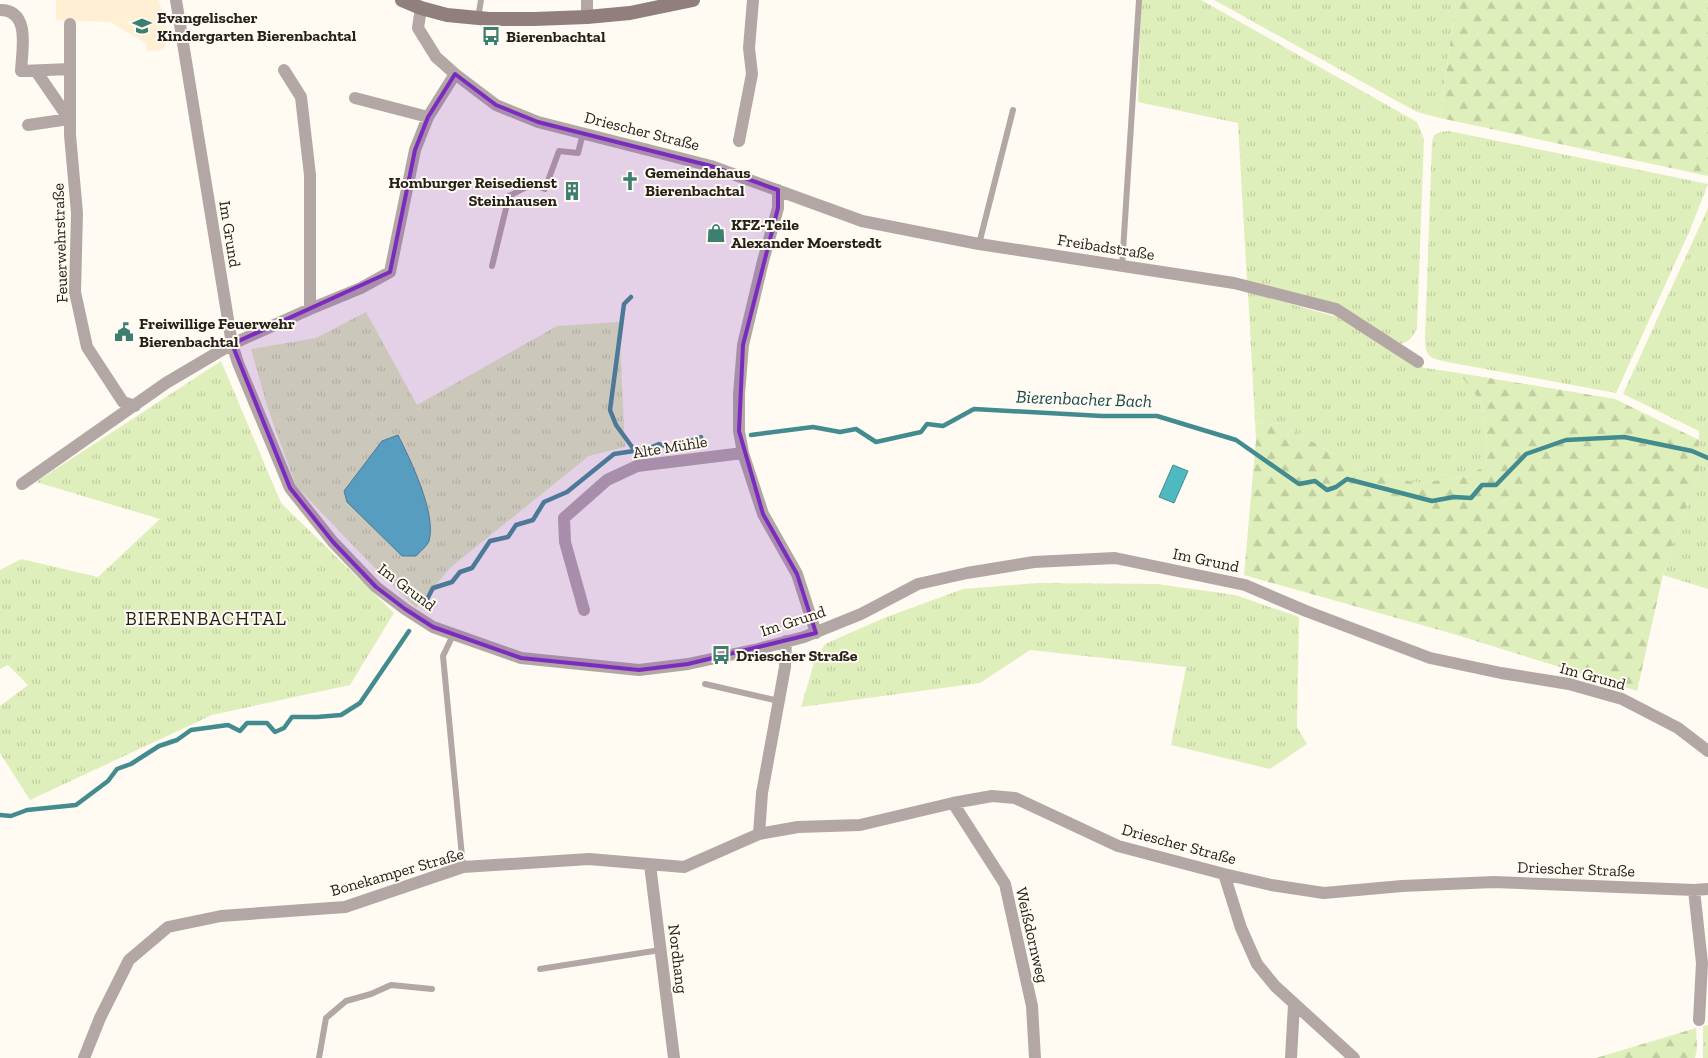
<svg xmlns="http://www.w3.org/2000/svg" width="1708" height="1058" font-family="'Zilla Slab',serif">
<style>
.built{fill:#ffefd3}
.grass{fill:url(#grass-tufts)}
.forest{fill:url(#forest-firs)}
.water{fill:#4eb9c1;stroke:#428b8f}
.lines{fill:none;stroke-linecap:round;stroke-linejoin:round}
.stream{stroke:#428b8f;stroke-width:4.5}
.service{stroke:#b3a7a5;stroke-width:6}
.minor{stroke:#b3a7a5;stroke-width:12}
.secondary{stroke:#907f7c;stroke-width:14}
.marked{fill:#7b2cbf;fill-opacity:0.2;stroke:#7b2cbf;stroke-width:4;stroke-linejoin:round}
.labels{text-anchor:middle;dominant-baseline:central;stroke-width:4;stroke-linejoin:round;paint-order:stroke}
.poi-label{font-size:16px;font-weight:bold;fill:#252119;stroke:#fffaf2;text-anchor:start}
.street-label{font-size:16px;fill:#252119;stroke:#fffaf2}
.water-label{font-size:18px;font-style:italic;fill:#1b4a4e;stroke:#fffaf2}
.quarter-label{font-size:19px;letter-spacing:1px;fill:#252119;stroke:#fffaf2}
</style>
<defs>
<pattern id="grass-tufts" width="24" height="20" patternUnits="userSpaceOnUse" patternTransform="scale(1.25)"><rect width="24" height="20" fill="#dfefbb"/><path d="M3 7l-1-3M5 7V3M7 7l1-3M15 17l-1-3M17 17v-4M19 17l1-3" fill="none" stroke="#bfcda0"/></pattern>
<pattern id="forest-firs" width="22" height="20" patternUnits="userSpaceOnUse" patternTransform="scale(1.25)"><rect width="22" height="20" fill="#dfefbb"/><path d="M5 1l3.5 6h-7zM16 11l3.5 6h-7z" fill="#bfcda0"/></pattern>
</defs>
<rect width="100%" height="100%" fill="#fffaf2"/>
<path class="built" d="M56 0H158L164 15 167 30 166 43 163 50 147 51 146 43 110 22 56 20Z"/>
<path class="grass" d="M1141 0H1201L1417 122 1424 139 1417 328C1413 337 1410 341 1401 344L1383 334 1247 282 1238 123 1138 102Z
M1214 0H1456L1440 118 1417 112Z
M1449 131 1708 184 1690 230 1616 393 1447 362C1430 358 1425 357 1425 338L1432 142 1434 135 1440 132Z
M1708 208V589L1663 575 1699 468V431L1623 394Z
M1248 292 1337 317 1410 362 1425 368 1459 373 1481 402 1487 439 1486 464 1470 476 1418 483 1359 469 1282 424 1255 422Z
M366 312 417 405 557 326 619 322 625 447 589 456 451 567 416 608 369 562 296 486 267 406 251 349 316 338Z
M221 361 281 503 394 613 350 685 212 715 30 800 0 753V706L28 685 8 665 0 669V570L21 559 98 577 160 519 36 482Z
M1038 583 1157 584 1235 595 1299 617 1297 727 1307 744 1270 769 1171 745 1186 667 1030 650 980 683 801 707 814 663 825 644 884 618 963 589Z
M1708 1025V1058H1703V1026Z"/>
<path class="forest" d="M1456 0H1708V176L1440 118Z
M1459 373 1615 399 1699 440V468L1663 575 1637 691 1450 633 1244 575 1256 440 1255 422 1282 424 1359 469 1418 483 1470 476 1486 464 1487 439 1481 402Z
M1696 1028 1697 1048 1695 1058H1596Z"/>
<path class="water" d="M398 435C410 459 437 514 429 541 427 546 420 552 416 556H402L347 502 344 491 382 441Z
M1173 465 1188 471 1174 503 1159 497Z"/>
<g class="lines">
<path class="stream" d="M631 297 624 304 610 410 616 425 635 451
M751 435 813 427 840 432 856 429 876 442 921 432 927 424 943 426 974 409 1102 416H1157L1236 440 1299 484 1315 481 1327 490 1336 487 1347 479 1432 501 1454 497 1471 498 1482 485H1496L1526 454 1566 440 1624 437 1692 451 1708 458
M424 605 433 588 452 582 460 572 472 568 490 541 508 537 516 525 533 520 544 502 567 492 614 454 647 449 659 444 670 448 701 437
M0 815 11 816 27 810 76 805 108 781 117 769 131 764 159 746 177 740 191 730 228 725 240 731 247 723H267L275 732 284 728 292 717H317L341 715 360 703 409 631"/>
<path class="service" d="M478 18 481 0
M979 244 1013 110
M492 266 509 196 532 184 545 189 559 151 578 153 583 133
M1122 267 1139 0
M453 635 443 656 463 867
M705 684 779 701
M540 969 660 950
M319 1058 326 1018 346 1001 371 994 391 985 432 989"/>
<path class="minor" d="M176 0 232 344 238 363 290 488 333 542 376 587 405 609 433 627 521 658 639 670 688 664 758 649 804 637 861 614 918 584 967 573 1034 562 1115 558 1245 585 1306 611 1430 658 1501 673 1569 684 1622 699 1678 728 1708 751
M587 0V17
M421 8 418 28 436 57 455 74 496 105 538 122 711 166 862 221 979 244 1234 283 1336 309 1418 362
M0 10C31 10 22 50 21 71L70 69
M70 24V135L77 213 75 292 87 347 123 402 135 406
M284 70 301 97 310 175V309
M355 98 428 117
M28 125 69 119 36 71
M739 141 752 74 749 48 753 0
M778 190V208L763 261 743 345 739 394V431L743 453 763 514 797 574 816 633
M22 484 166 383 232 344 310 309 361 288 390 272 415 150 428 117 455 74
M584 610 565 542 564 518 607 480 637 466 743 453
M953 803 1005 884 1032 1006 1035 1058
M759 834 762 793 785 667 786 641
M650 865 674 1058
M1224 874 1241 928 1257 964 1275 986 1354 1058
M1694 890 1702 963 1699 1020
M84 1058 100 1018 129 960 168 927 221 916 345 907 463 867 589 859 684 867 759 834 798 827 860 825 953 803 992 796 1015 798 1118 846 1224 874 1271 885 1324 893 1402 886 1494 882 1694 890 1708 889
M1291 1058 1294 1004"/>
<path class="secondary" d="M402 0 421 8 447 15 489 19H534L587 17 630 13 693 0"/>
</g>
<path class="marked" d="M455 74 496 105 538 122 711 166 778 190V208L743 345 739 431 763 514 797 574 816 633 688 664 639 670 521 658 433 627 405 609 376 587 333 542 290 488 232 344 390 272 415 150 428 117Z"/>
<defs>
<g id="school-bare" transform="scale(1.5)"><path d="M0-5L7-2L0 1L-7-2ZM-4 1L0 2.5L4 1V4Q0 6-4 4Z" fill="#3c7f71" stroke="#fffaf2" stroke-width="2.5" paint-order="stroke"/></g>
<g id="bus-bare" transform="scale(1.5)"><path d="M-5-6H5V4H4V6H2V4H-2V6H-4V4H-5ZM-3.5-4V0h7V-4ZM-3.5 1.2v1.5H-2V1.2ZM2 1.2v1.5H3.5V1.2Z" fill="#3c7f71" stroke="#fffaf2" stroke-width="2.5" paint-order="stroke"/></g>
<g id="church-bare" transform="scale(1.5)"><path d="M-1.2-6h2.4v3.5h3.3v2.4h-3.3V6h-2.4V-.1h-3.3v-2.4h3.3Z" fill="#3c7f71" stroke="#fffaf2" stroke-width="2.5" paint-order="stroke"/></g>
<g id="building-bare" transform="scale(1.5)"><path d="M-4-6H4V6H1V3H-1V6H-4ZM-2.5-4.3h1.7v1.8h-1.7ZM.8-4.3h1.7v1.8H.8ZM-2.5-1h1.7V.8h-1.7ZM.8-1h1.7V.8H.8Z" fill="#3c7f71" stroke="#fffaf2" stroke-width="2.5" paint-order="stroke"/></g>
<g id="shop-bare" transform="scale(1.5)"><path d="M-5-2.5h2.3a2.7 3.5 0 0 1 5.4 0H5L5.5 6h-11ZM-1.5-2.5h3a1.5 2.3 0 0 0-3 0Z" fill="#3c7f71" stroke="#fffaf2" stroke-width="2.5" paint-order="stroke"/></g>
<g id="civic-bare" transform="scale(1.5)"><path d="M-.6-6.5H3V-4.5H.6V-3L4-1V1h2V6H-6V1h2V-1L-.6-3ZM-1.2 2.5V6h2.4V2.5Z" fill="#3c7f71" stroke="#fffaf2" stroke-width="2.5" paint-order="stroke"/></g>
</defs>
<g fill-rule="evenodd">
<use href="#school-bare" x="142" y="26"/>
<use href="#bus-bare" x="491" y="36"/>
<use href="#church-bare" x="630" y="181"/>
<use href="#building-bare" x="572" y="191"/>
<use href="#shop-bare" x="716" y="233"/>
<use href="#civic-bare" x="124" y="332"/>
<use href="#bus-bare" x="721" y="655"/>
</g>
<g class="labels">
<g class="poi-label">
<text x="157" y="17">Evangelischer<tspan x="157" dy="18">Kindergarten Bierenbachtal</tspan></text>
<text x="506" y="36">Bierenbachtal</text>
<text x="645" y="172">Gemeindehaus<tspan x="645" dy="18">Bierenbachtal</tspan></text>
<text x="557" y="182" text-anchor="end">Homburger Reisedienst<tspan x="557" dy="18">Steinhausen</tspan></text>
<text x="731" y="224">KFZ-Teile<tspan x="731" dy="18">Alexander Moerstedt</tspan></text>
<text x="139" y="323">Freiwillige Feuerwehr<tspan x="139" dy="18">Bierenbachtal</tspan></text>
<text x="736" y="655">Driescher Straße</text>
</g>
<g class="street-label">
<text transform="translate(642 131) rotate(14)">Driescher Straße</text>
<text transform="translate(230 234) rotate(81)">Im Grund</text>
<text transform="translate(60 243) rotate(-92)">Feuerwehrstraße</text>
<text transform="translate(1106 247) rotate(9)">Freibadstraße</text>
<text transform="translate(670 447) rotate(-9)">Alte Mühle</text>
<text transform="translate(1206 560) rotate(12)">Im Grund</text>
<text transform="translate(407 587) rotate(37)">Im Grund</text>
<text transform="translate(793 621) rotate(-18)">Im Grund</text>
<text transform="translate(1593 676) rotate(15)">Im Grund</text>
<text transform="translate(1179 844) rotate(15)">Driescher Straße</text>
<text transform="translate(1576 869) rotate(2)">Driescher Straße</text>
<text transform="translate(397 872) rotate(-16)">Bonekamper Straße</text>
<text transform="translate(1032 935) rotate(77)">Weißdornweg</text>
<text transform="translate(678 959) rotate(83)">Nordhang</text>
</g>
<g class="water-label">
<text transform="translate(1084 399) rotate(2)">Bierenbacher Bach</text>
</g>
<g class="quarter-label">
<text x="206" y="618">BIERENBACHTAL</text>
</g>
</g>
</svg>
